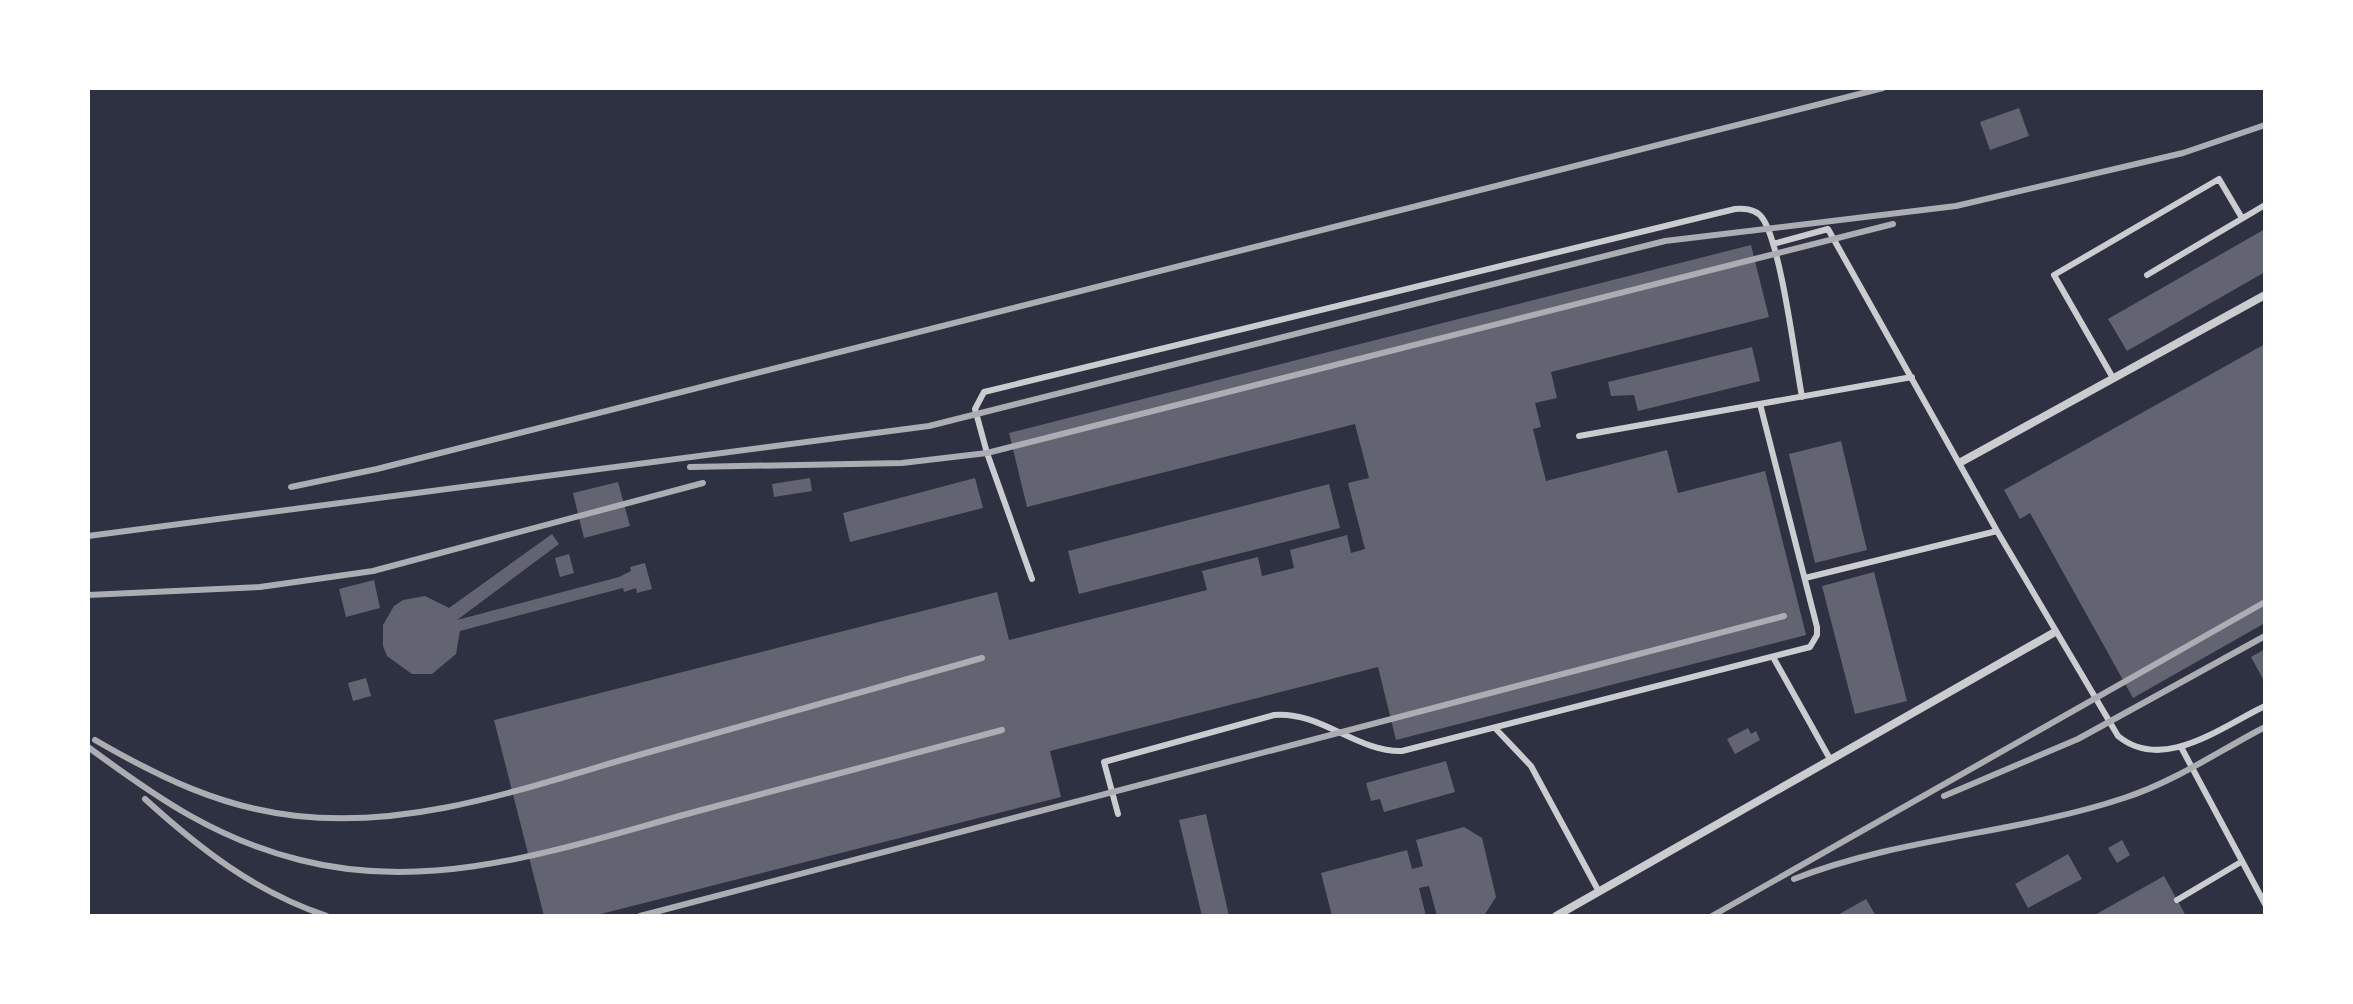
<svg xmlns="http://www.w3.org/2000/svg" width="2353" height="1004" font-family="Montserrat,sans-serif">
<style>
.building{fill:#626471}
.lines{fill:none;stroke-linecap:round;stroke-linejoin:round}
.service{stroke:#caccd0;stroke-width:6}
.minor{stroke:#caccd0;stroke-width:8}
.rail{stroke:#abadb3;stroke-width:6}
</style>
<rect width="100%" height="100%" fill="#2d3142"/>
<path class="building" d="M2019 108 2029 136 1990 150 1980 122Z
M2265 229V272L2127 351 2108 319Z
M1751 245 1769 317 1551 372 1557 398 1535 403 1541 427 1533 429 1546 481 1667 450 1678 493 1765 471 1806 635 1396 740 1378 667 1050 751 1061 797 593 916H544L494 720 997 592 1009 640 1207 590 1202 571 1258 557 1262 576 1294 568 1290 550 1347 535 1351 553 1365 549 1348 483 1369 478 1355 424 1027 507 1009 433Z
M2265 344V623L2133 698 2030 513 2020 519 2004 490Z
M1752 347 1760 381 1638 411 1634 395 1611 396 1608 382Z
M1841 441 1867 550 1815 563 1789 454Z
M810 478 812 491 774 497 772 484Z
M975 478 983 508 850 542 843 513Z
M618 482 630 526 584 538 573 493Z
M1329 484 1340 528 1079 594 1068 551Z
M552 534 559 544 457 620 619 577 631 571 630 567 645 563 652 589 637 593 636 588 624 592 623 588 460 631 456 654 432 674H412L387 656 383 646V625L394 606 403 600 425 596 449 608Z
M569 554 574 573 560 577 555 558Z
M1874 572 1907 701 1855 714 1822 586Z
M374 580 380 608 346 617 339 589Z
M2265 649V678L2263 679 2251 657Z
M366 678 371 696 353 701 348 683Z
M1748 728 1751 734 1756 731 1760 740 1735 754 1727 739Z
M1446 761 1455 792 1384 812 1380 799 1371 801 1366 783Z
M1206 814 1229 916H1202L1179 820Z
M1464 827 1482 838 1496 897 1485 914 1437 916 1429 886 1419 888 1426 916H1332L1321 873 1407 850 1412 869 1423 866 1416 840Z
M2122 840 2130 855 2117 863 2108 848Z
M2068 854 2082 879 2028 908 2015 884Z
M2164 876 2186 916H2093Z
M1866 899 1876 916H1836Z"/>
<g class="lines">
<path class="service" d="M1773 244 1828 229 1997 531 2118 736C2163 773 2221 727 2265 706
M2147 275 2265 205
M2113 378 2054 275 2219 179 2242 218
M1579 436 1912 377
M1805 578 1997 531
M1032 579 987 453 975 409 984 392 1735 209C1746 208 1757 209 1763 219 1781 246 1795 359 1802 397
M1773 657 1830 759
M1495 728 1531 766 1598 890
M2181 747 2265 904
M1118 814 1104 762 1274 715C1321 711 1356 752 1402 751L1810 647 1817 635V627L1760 404
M2177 900 2241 862"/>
<path class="minor" d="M1961 462 2265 295
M1556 916 2055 632"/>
<path class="rail" d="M690 467 902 463 987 453 1893 224
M291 487 377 469 1883 88
M88 536 929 426 1665 241 1956 206 2183 153 2265 125
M88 595 260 587 373 571 703 483
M95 740C159 777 222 808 297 816 415 829 527 787 639 755 754 722 868 690 982 658
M88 747C157 798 216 839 300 860 436 895 568 846 698 811 799 784 901 757 1002 730
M1944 796 2078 739 2265 636
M145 799C200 849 255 892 327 916
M1794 879C1901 837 2016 834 2124 798 2174 782 2219 751 2265 727
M640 916 1784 616
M1712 916 2265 602"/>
</g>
<rect width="2353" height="1004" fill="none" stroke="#ffffff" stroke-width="180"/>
</svg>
